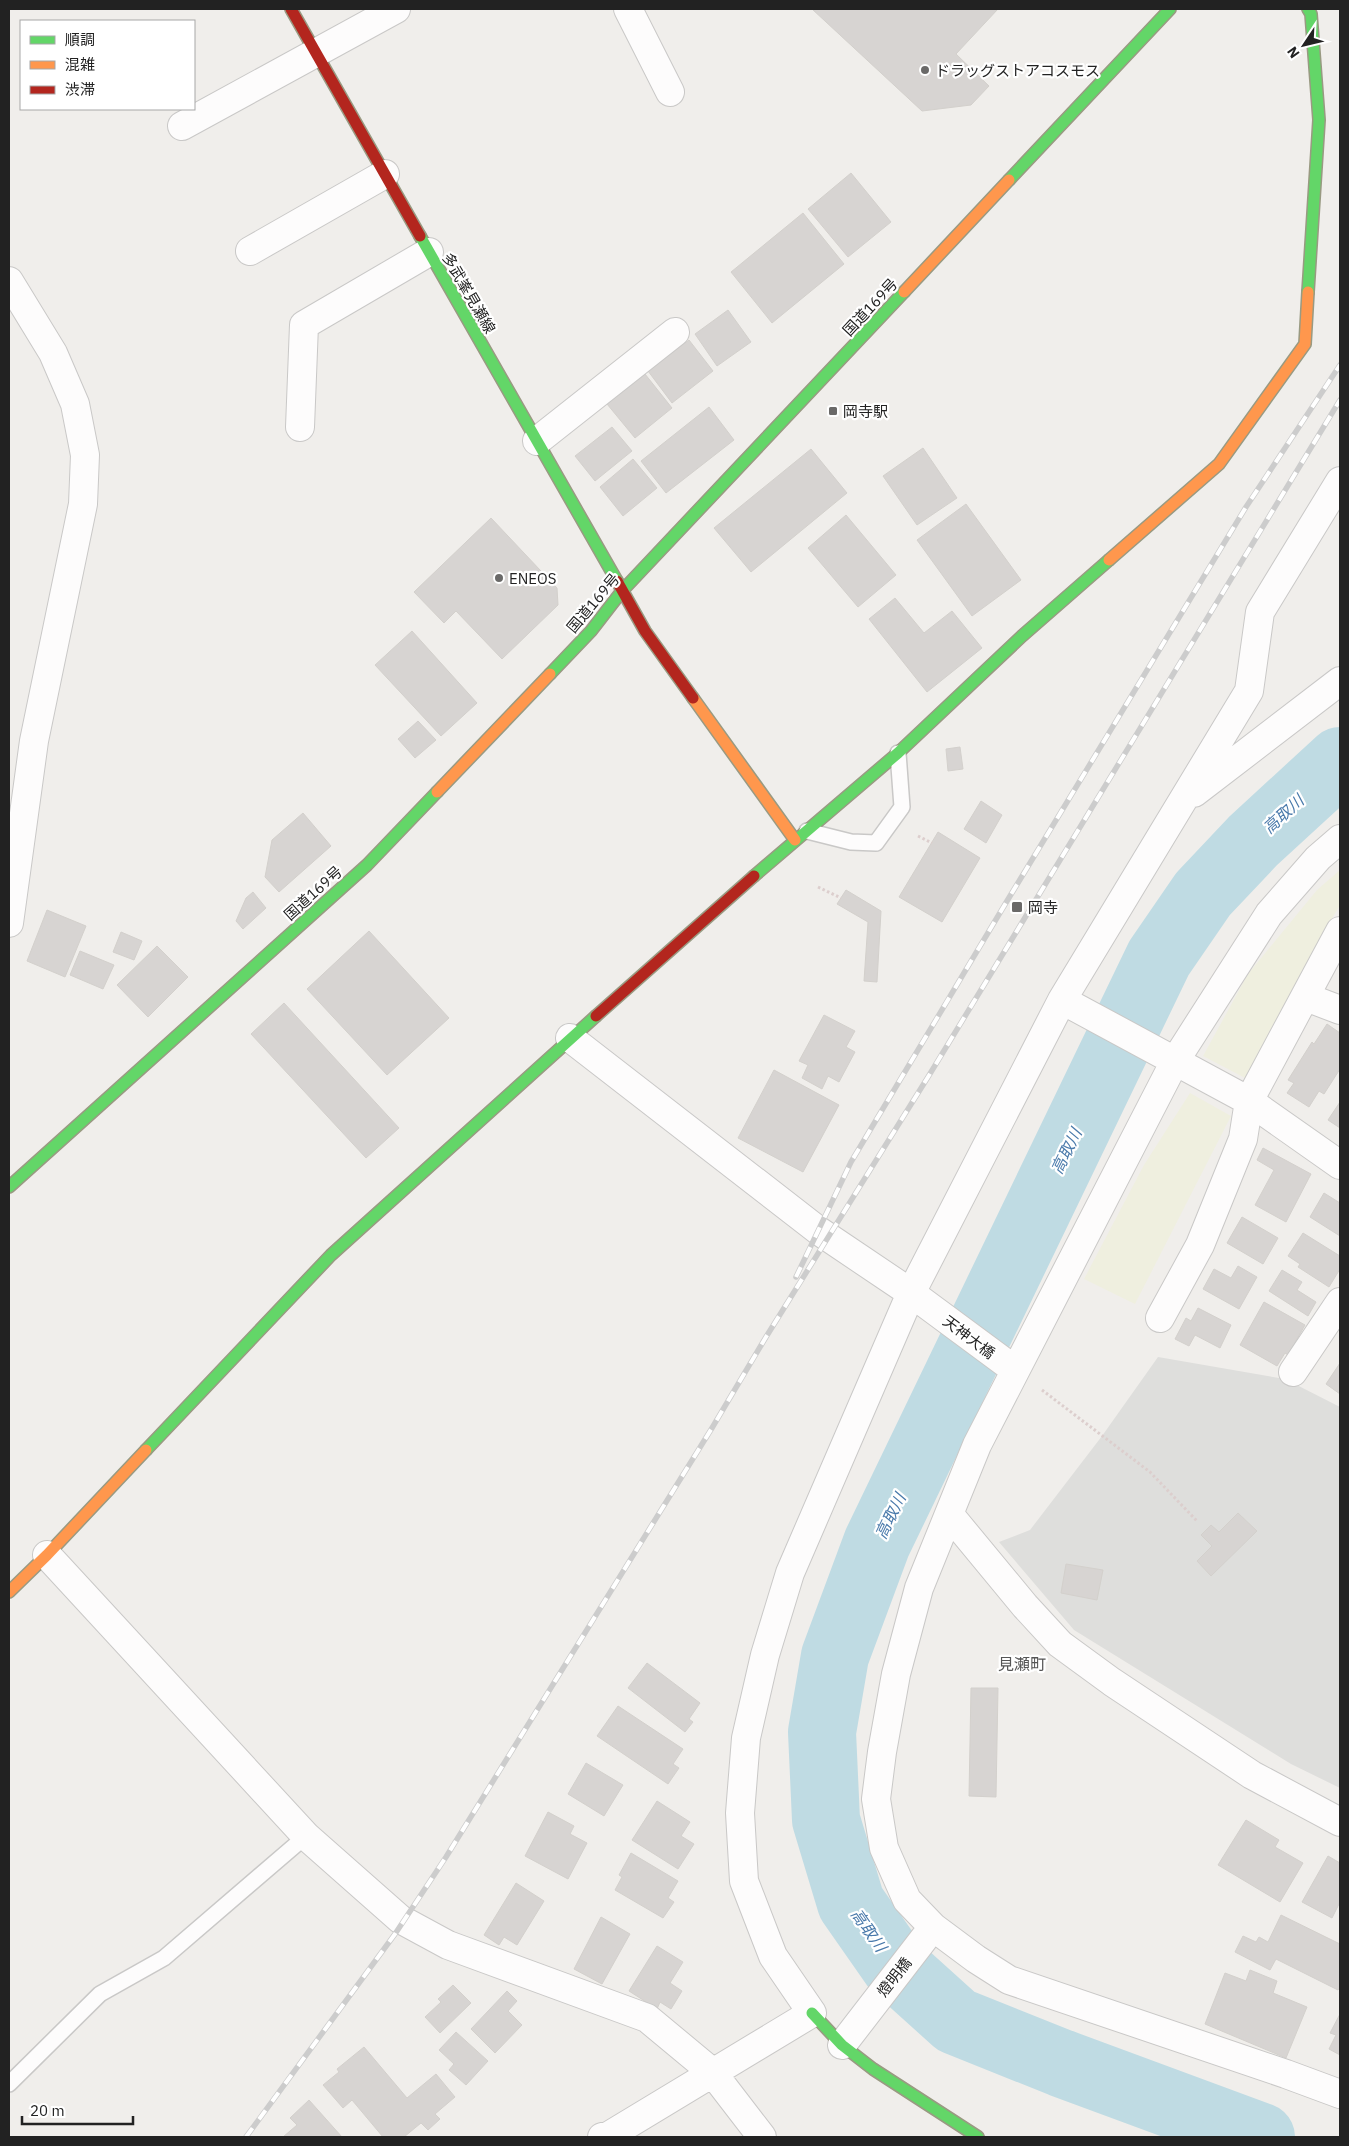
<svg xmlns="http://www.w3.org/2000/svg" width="1349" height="2146" font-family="'IBM Plex Sans','Noto Sans JP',sans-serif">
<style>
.religious{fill:#dededc}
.farmland{fill:#efefdf}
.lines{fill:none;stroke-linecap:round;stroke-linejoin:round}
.river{stroke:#bfdbe3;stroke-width:68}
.building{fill:#d7d4d2;stroke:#d3d0cc}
.lane-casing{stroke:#c9c8c7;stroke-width:18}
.street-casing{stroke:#c9c8c7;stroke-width:30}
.fast-casing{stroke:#999a82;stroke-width:14}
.slow-casing{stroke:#999a82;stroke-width:14}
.jam-casing{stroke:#999a82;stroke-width:14}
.path{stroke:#dccecd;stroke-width:3;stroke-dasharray:2.5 2.5;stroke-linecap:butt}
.lane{stroke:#fdfcfc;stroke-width:15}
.street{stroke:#fdfcfc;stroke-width:28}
.fast{stroke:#63d668;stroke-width:11}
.slow{stroke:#ff974d;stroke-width:11}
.jam{stroke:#b3261e;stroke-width:11}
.rail-casing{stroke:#ccc;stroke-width:5.5}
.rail{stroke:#fff;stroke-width:4;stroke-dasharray:11;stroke-linecap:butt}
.poi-dot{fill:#6a6968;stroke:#fff;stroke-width:2}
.labels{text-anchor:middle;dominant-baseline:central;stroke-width:4.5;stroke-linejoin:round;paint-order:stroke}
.poi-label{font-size:15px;fill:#222;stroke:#fff;text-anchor:start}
.street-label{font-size:15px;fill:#222;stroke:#fff}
.water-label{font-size:16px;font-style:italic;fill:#4a7aab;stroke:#fff}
.neighbourhood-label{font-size:16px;fill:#555;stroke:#fff}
</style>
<rect width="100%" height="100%" fill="#f0eeeb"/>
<path class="religious" d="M1158 1357 1285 1379 1340 1407V1788L1291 1764 1074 1630 999 1542 1030 1530 1102 1436Z"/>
<path class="farmland" d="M1340 870V905L1327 927 1249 1080 1203 1056 1248 974 1317 890Z
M1190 1093 1231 1116 1135 1304 1084 1279 1144 1165Z"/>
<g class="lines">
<path class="river" d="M1261 2137 1061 2063 956 2021 895 1966 851 1903 826 1820 822 1732 835 1656 877 1543 1159 958 1203 894 1253 841 1340 761"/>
</g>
<path class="building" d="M812 9H998L956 54 989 86 971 105 922 111Z
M851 173 891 222 848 257 808 209Z
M803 213 844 264 772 323 731 272Z
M728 310 751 342 717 366 695 334Z
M689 340 713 371 672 403 648 371Z
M645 374 672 408 635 438 607 404Z
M709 407 734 440 666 493 641 461Z
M612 427 632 451 595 481 575 456Z
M923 448 957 498 917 525 883 476Z
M811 449 847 493 751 572 714 528Z
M633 459 657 488 623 516 600 487Z
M966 504 1021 580 972 616 917 540Z
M846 515 896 575 858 607 808 548Z
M491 518 557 588 558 605 502 659 456 611 444 623 414 592Z
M895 598 924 633 952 611 982 648 927 692 869 619Z
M412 631 477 703 441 736 375 665Z
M418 721 436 740 415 758 398 739Z
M960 747 963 769 948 771 946 749Z
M981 801 1002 815 986 843 964 829Z
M303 813 331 846 279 892 265 877 272 840Z
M938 832 980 858 942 922 899 897Z
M846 890 881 911 877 982 864 981 868 922 837 904Z
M253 892 266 908 243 929 236 921 246 898Z
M47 910 86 926 65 977 27 961Z
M369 931 449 1018 387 1075 307 989Z
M121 932 142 941 134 960 113 952Z
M157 946 188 977 148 1017 117 985Z
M80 951 114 965 103 989 70 975Z
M284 1003 399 1128 366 1158 251 1034Z
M824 1015 855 1031 846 1047 855 1052 839 1082 828 1076 822 1089 802 1078 808 1065 799 1061Z
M1327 1024 1340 1033V1069L1324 1094 1319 1091 1309 1107 1287 1093 1294 1083 1288 1080 1312 1042 1314 1044Z
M774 1070 839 1105 803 1172 738 1138Z
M1340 1102V1128L1328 1120Z
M1263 1148 1311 1174 1286 1222 1255 1205 1274 1170 1257 1160Z
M1324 1193 1340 1203V1236L1310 1217Z
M1242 1217 1278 1238 1263 1264 1227 1243Z
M1303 1233 1340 1256V1269L1329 1287 1298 1267 1300 1264 1288 1256Z
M1238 1266 1257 1277 1239 1309 1203 1289 1214 1269 1231 1278Z
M1282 1270 1302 1282 1297 1290 1316 1302 1308 1316 1269 1291Z
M1264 1302 1305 1325 1288 1355 1285 1353 1277 1366 1240 1345Z
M1198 1308 1231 1325 1220 1348 1195 1335 1189 1346 1175 1339 1186 1318 1191 1321Z
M1340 1363V1394L1326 1384Z
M1238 1513 1257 1531 1211 1576 1197 1561 1212 1546 1201 1535 1211 1525 1219 1532Z
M1066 1564 1103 1570 1097 1600 1061 1593Z
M647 1663 700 1703 689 1719 693 1722 685 1732 628 1688Z
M971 1688H998L996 1797 969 1796Z
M618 1706 683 1749 673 1764 679 1768 668 1784 597 1736Z
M586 1763 623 1785 604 1816 568 1794Z
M657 1801 690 1822 681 1836 694 1844 678 1869 632 1840Z
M548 1812 574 1826 570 1834 587 1843 568 1879 525 1856Z
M1246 1820 1279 1840 1275 1847 1303 1863 1280 1902 1218 1865Z
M631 1853 678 1881 668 1898 674 1902 663 1918 615 1890 622 1877 619 1875Z
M1328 1856 1340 1863V1902L1332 1918 1302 1902Z
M516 1883 544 1901 517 1945 504 1937 499 1945 484 1935Z
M1281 1915 1340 1944V1987L1338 1990 1276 1959 1270 1970 1235 1952 1243 1936 1256 1942 1259 1937 1268 1942Z
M601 1917 630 1934 602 1984 574 1969Z
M657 1946 683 1962 670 1983 682 1991 671 2009 660 2002 657 2009 629 1991Z
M1250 1970 1277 1981 1273 1993 1307 2007 1286 2058 1205 2024 1225 1973 1246 1981Z
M453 1985 471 2003 440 2033 425 2017 441 2002 438 1999Z
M507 1991 517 2001 508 2011 522 2025 495 2053 471 2029Z
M1340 2014V2055L1329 2049 1336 2035 1330 2033Z
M456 2032 488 2061 466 2085 449 2070 454 2064 439 2050Z
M364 2047 407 2098 436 2074 455 2097 435 2114 440 2119 428 2130 421 2123 404 2137H383L352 2100 343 2108 323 2085 339 2072 337 2069Z
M309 2100 342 2137H283L297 2125 290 2118Z"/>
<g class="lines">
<g class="lane-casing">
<path id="lane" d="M807 831 851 842 876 843 902 807 898 753
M9 2084 100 1994 164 1958 306 1836"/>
</g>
<g class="street-casing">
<path id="street" d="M628 9 670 92
M182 126 396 9
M250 251 385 174
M9 281 53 353 75 404 85 455 83 504 34 741 9 923
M300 427 304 325 429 252
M537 441 675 332
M1194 793 1340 681
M1340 839 1318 858 1269 914 1175 1061 977 1445 919 1588 896 1674 882 1752 876 1799 884 1848 907 1900 933 1927 976 1959 1009 1980 1286 2074 1340 2094
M1306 997 1340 1010
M1062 1000 1249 1101 1340 1165
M570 1038 819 1231 911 1293 1015 1370
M1160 1318 1200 1245 1243 1139 1249 1101 1340 931
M1293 1372 1340 1302
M949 1514 1025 1606 1060 1644 1112 1682 1252 1775 1340 1822
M47 1555 306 1836 400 1919 448 1945 647 2018 712 2072 762 2137
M842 2045 933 1927
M602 2137 610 2135 812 2013 773 1956 744 1881 740 1813 746 1738 765 1655 790 1573 911 1293 1062 1000 1249 691 1260 612 1340 481"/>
</g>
<g class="fast-casing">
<path id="fast" d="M1308 9 1311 14 1319 120 1308 292
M1009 180 1170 9
M420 236 617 581
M550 674 591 631 622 591 904 292
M754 876 898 753 1022 636 1109 560
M9 1187 367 865 437 792
M146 1450 331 1255 596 1016
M812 2013 842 2045 873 2069 978 2137"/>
</g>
<g class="slow-casing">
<path id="slow" d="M904 292 1009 180
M1109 560 1219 464 1305 344 1308 292
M693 698 795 840
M437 792 550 674
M9 1592 47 1555 146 1450"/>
</g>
<g class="jam-casing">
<path id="jam" d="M291 9 420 236
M617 581 645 631 693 698
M596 1016 754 876"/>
</g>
<path class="path" d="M918 836 932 843
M818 887 841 898
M1042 1390 1150 1472 1197 1521"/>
<use href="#lane" class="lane"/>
<use href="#street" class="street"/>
<use href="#fast" class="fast"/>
<use href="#slow" class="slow"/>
<use href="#jam" class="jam"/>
<g class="rail-casing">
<path id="rail" d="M796 1277 851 1162 1007 901 1246 507 1340 365
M246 2137 395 1934 446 1857 712 1428 766 1337 928 1077 1340 400"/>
</g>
<use href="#rail" class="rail"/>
</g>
<g class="poi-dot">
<circle cx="925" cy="70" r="5"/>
<rect x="828" y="406" width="10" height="10" rx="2.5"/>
<circle cx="499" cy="578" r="5"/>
<rect x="1011" y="901" width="12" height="12" rx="2.5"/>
</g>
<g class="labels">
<g class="poi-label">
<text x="935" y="70">ドラッグストアコスモス</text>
<text x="843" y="411">岡寺駅</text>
<text x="509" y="578">ENEOS</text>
<text x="1028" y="907">岡寺</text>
</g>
<g class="street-label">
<text transform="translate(469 293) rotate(60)">多武峯見瀬線</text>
<text transform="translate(870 307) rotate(-47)">国道169号</text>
<text transform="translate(593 603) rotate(-50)">国道169号</text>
<text transform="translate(313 893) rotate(-42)">国道169号</text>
<text transform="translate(969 1337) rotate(37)">天神大橋</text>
<text transform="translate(894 1977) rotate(-52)">燈明橋</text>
</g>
<g class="water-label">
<text transform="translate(1283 814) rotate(-42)">高取川</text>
<text transform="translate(1066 1151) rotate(-64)">高取川</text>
<text transform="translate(890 1516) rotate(-64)">高取川</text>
<text transform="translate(869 1930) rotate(55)">高取川</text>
</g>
<g class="neighbourhood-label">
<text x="1022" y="1664">見瀬町</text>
</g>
</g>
<rect width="1349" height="2146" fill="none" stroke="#222222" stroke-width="20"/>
<rect x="20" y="20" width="175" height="90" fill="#ffffff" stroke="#a7a7a7"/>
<rect x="30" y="36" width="25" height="8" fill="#63d668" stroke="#a7a7a7"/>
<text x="65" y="45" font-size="15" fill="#222222">順調</text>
<rect x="30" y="61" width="25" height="8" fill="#ff974d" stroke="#a7a7a7"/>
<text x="65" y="70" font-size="15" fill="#222222">混雑</text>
<rect x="30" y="86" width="25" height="8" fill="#b3261e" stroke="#a7a7a7"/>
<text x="65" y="95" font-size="15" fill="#222222">渋滞</text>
<g transform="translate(1304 45) rotate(235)" stroke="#ffffff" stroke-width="4" paint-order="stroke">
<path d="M0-4L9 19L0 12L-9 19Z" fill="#222222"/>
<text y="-8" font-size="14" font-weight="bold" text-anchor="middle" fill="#222222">N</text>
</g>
<path d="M22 2116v8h111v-8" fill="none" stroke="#222222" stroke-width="2.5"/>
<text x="30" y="2116" font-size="15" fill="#222222" stroke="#ffffff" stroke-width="4" paint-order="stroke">20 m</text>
</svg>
